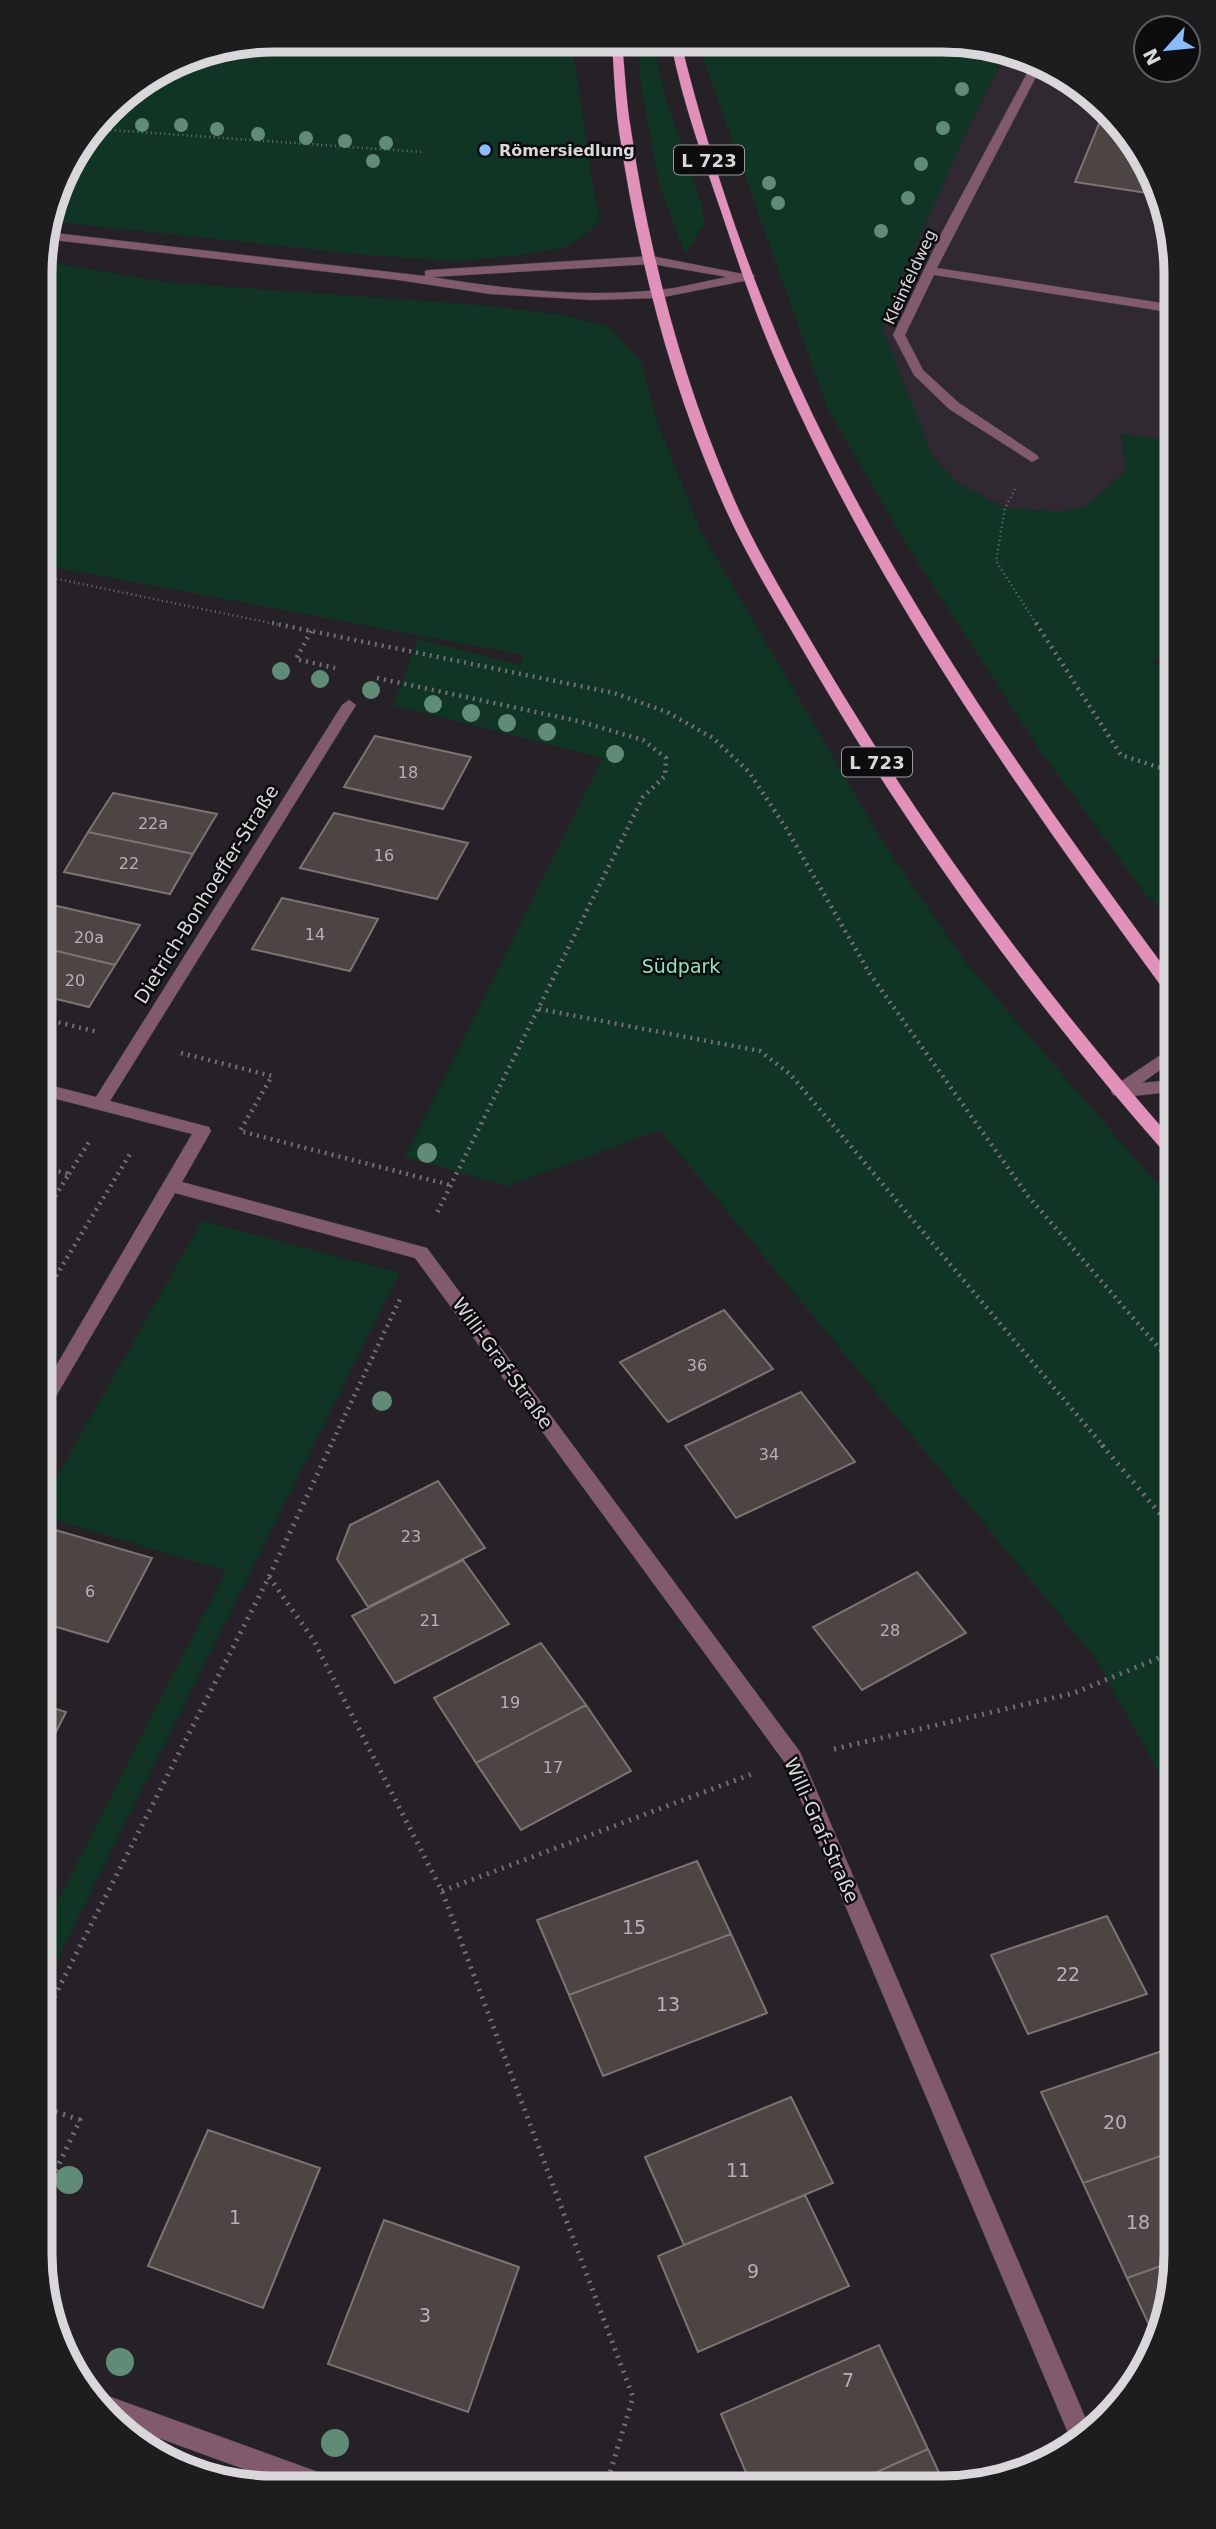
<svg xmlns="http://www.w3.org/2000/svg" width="1216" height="2529" font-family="'DejaVu Sans',sans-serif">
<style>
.built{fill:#312932}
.green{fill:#113525}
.building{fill:#4d4544;stroke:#7c7373;stroke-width:2}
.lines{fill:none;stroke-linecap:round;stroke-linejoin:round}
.minor-casing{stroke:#423e43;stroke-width:1}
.major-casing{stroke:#423e43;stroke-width:1}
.path-far2{stroke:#726f73;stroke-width:2.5;stroke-dasharray:1 3.5;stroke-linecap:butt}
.path-far1{stroke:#726f73;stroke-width:4.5;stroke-dasharray:2 5;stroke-linecap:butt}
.path{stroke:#726f73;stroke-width:5;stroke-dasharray:2 6;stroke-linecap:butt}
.minor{fill:#825a6e;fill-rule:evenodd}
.major{fill:#e291ba;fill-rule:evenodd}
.tree{fill:#608c77}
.poi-dot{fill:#89bafc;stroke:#0d0c0e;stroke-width:2.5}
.labels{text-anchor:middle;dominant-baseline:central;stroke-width:5;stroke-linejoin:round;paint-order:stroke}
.far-poi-label{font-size:16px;font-weight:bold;fill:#dad7da;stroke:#0d0c0e;text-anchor:start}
.far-street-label{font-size:16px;fill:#dad7da;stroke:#0d0c0e}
.number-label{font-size:16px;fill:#b7b2b4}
.shield{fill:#0d0c0e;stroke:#9c9a9d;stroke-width:2}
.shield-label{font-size:18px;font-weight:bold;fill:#dad7da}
.street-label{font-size:19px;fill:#dad7da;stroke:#0d0c0e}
.park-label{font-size:19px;fill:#90e3ba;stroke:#0d0c0e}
.near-number-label{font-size:19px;fill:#b7b2b4}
.rim{fill:none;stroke:#dad7da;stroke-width:9}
</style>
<rect width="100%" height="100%" fill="#252126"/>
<path class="built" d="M1005 54 1096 99 1144 157 1168 214V440L1121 434 1126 472 1085 507 1059 512 1005 508 956 482 932 455 883 331 896 290 963 139Z"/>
<path class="green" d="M275 40 572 42 593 187 600 219 588 233 563 248 522 255 455 261 365 255 49 221 65 171 120 99 185 58Z
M638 43H653L666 99 702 206 705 223 685 254 659 184 641 87Z
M702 43 987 45 1005 54 963 139 896 290 883 331 932 455 956 482 1005 508 1059 512 1085 507 1126 472 1121 434 1168 440 1169 646 1153 663 1169 670 1170 916 1146 895 1038 747 910 550 828 409 704 61Z
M42 261 163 282 491 306 561 315 608 326 640 360 658 425 700 530 884 844 966 963 1171 1200 1173 1798 1096 1659 660 1130 507 1186 405 1157 603 758 394 705 418 639 520 665 523 655 43 565V447L49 439 43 438Z
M202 1221 400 1273 47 1980V1923L226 1571 46 1517V1496Z"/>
<path class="building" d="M1105 109 1144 157 1160 195 1075 182Z
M375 736 471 757 443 809 344 787Z
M113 793 217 814 193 854 88 832Z
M334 813 468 843 437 899 300 868Z
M88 832 193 854 170 894 64 872Z
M282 898 378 919 350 971 252 949Z
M44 903 140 925 115 965 44 948Z
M44 948 115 965 89 1007 44 996Z
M724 1310 773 1369 668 1422 620 1362Z
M801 1392 855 1462 736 1518 685 1446Z
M438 1481 485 1548 368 1607 337 1559 350 1525Z
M52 1529 152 1558 108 1642 46 1624V1539Z
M463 1560 509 1624 395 1683 352 1616Z
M917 1572 966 1633 862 1690 813 1627Z
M541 1643 586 1705 476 1763 434 1698Z
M586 1705 631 1771 521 1830 476 1763Z
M47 1706 66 1712 47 1750Z
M697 1861 731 1934 569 1995 537 1920Z
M1107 1916 1147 1994 1028 2034 991 1955Z
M731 1934 767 2013 603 2076 569 1995Z
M1174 2047 1175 2151 1083 2183 1041 2092Z
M791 2097 833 2183 684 2245 645 2157Z
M208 2130 320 2168 263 2308 148 2266Z
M1175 2151V2261L1127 2278 1083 2183Z
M805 2195 849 2286 698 2352 658 2256Z
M384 2220 519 2267 468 2412 328 2364Z
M1175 2261V2270L1158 2344 1127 2278Z
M879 2345 928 2449 857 2481 750 2482 721 2414Z
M928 2449 943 2481H857Z"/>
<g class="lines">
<g class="minor-casing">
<path id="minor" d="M1031 66 1039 71 937 268 1168 304V312L934 275 905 335 923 370 959 403 1037 455 1039 458 1032 462 949 409 914 375 893 335 942 232Z
M46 232 425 276V271L429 270 652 256 743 274 749 272 755 276 749 280 659 298 592 300 490 294 398 280 45 239ZM652 264 727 277C704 281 681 288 658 290 583 298 505 289 432 277Z
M349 700 356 705 110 1101 209 1127 211 1131 182 1182 427 1248 800 1752 1091 2431 1074 2447 785 1763 415 1258 175 1193 52 1403 46 1405V1383L192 1134 45 1096V1084L96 1097 342 705Z
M1171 1048V1062L1142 1083 1171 1080V1092L1123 1097 1113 1095 1111 1091 1113 1087Z
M97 2392 318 2472 327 2475 330 2484H285L112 2421 89 2395Z"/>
</g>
<g class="major-casing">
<path id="major" d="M612 42H622C625 72 626 101 631 130 649 253 682 378 731 492 757 553 793 610 827 668 927 836 1042 991 1171 1138V1155L1165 1153C1033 1003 916 843 815 671 781 612 744 554 718 492 669 378 637 254 619 131 615 102 614 72 612 42Z
M671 43H681C709 156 748 274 797 381 894 594 1031 787 1170 975L1171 991 1164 990C1020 793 876 591 778 366 756 316 739 265 722 214 703 158 682 101 671 43Z"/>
</g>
<path class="path-far2" d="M97 129 421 152
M1015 489 1005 508 996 561 1037 625
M43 576 280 625"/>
<path class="path-far1" d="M272 623 614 693 667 712 713 738 749 772 786 828 870 974 1028 1196 1172 1363
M1036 623 1121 755 1170 771
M311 631 296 659 335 668
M377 678 578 721 643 740 666 758 665 776 643 797 436 1215
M539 1009 760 1051 790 1074 1104 1447
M45 1019 98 1032
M181 1053 272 1076 240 1131 450 1185
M45 1168 69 1174 45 1212
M69 1174 89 1142
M45 1294 130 1154
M330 1447 401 1297"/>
<path class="path" d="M1102 1445 1172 1528
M269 1577 313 1639 442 1891 633 2397 607 2483
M834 1749 1074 1693 1173 1652
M442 1891 752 1774
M47 2011 269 1577 331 1445
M48 2109 80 2120 48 2187"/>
<use href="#minor" class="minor"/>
<use href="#major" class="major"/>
</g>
<g class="tree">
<circle cx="962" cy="89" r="7"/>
<circle cx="142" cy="125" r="7"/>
<circle cx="181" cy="125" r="7"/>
<circle cx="943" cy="128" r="7"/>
<circle cx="217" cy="129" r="7"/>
<circle cx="258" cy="134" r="7"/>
<circle cx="306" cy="138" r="7"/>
<circle cx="345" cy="141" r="7"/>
<circle cx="386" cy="143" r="7"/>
<circle cx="373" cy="161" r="7"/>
<circle cx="921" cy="164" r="7"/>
<circle cx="769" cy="183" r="7"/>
<circle cx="908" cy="198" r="7"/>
<circle cx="778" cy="203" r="7"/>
<circle cx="881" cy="231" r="7"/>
<circle cx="281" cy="671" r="9"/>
<circle cx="320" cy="679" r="9"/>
<circle cx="371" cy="690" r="9"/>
<circle cx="433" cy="704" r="9"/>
<circle cx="471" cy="713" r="9"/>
<circle cx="507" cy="723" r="9"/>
<circle cx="547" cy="732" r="9"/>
<circle cx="615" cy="754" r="9"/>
<circle cx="427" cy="1153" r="10"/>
<circle cx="382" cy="1401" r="10"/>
<circle cx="69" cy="2180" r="14"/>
<circle cx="120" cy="2362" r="14"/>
<circle cx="335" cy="2443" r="14"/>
</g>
<circle class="poi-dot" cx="485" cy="150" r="7"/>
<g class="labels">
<g class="far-poi-label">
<text x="499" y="150">Römersiedlung</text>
</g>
<g class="far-street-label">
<text transform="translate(910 277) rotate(-65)">Kleinfeldweg</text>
</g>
<g class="number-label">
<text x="408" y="772">18</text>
<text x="153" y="823">22a</text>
<text x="384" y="855">16</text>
<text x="129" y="863">22</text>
<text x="315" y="934">14</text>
<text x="89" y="937">20a</text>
<text x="75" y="980">20</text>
<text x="697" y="1365">36</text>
<text x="769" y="1454">34</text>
<text x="411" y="1536">23</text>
<text x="90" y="1591">6</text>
<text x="430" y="1620">21</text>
<text x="890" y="1630">28</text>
<text x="510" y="1702">19</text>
<text x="553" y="1767">17</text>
</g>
<g class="shield">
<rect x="674" y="145.5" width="70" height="29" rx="5"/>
<rect x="842" y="747.5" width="70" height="29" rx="5"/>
</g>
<g class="shield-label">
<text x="709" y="160">L 723</text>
<text x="877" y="762">L 723</text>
</g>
<g class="street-label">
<text transform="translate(206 894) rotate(-58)">Dietrich-Bonhoeffer-Straße</text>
<text transform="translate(503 1363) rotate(54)">Willi-Graf-Straße</text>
<text transform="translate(822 1830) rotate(66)">Willi-Graf-Straße</text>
</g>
<g class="park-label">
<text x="681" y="966">Südpark</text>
</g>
<g class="near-number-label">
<text x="634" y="1927">15</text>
<text x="1068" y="1974">22</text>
<text x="668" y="2004">13</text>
<text x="1115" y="2122">20</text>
<text x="738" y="2170">11</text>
<text x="235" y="2217">1</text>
<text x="1138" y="2222">18</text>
<text x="753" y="2271">9</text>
<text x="425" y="2315">3</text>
<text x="848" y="2380">7</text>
</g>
</g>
<path d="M0 0H1216V2529H0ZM274 52H942A222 222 0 0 1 1164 274V2254A222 222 0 0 1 942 2476H274A222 222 0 0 1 52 2254V274A222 222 0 0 1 274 52Z" fill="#1d1c1e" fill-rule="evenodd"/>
<path class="rim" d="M274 52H942A222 222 0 0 1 1164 274V2254A222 222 0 0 1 942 2476H274A222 222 0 0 1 52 2254V274A222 222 0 0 1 274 52Z"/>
<g transform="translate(1167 49) rotate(243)"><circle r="33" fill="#0d0c0e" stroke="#5f5d60" stroke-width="2"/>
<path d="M0-5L12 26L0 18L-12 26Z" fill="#89bafc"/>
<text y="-10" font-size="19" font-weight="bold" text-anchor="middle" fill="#dad7da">N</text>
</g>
</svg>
